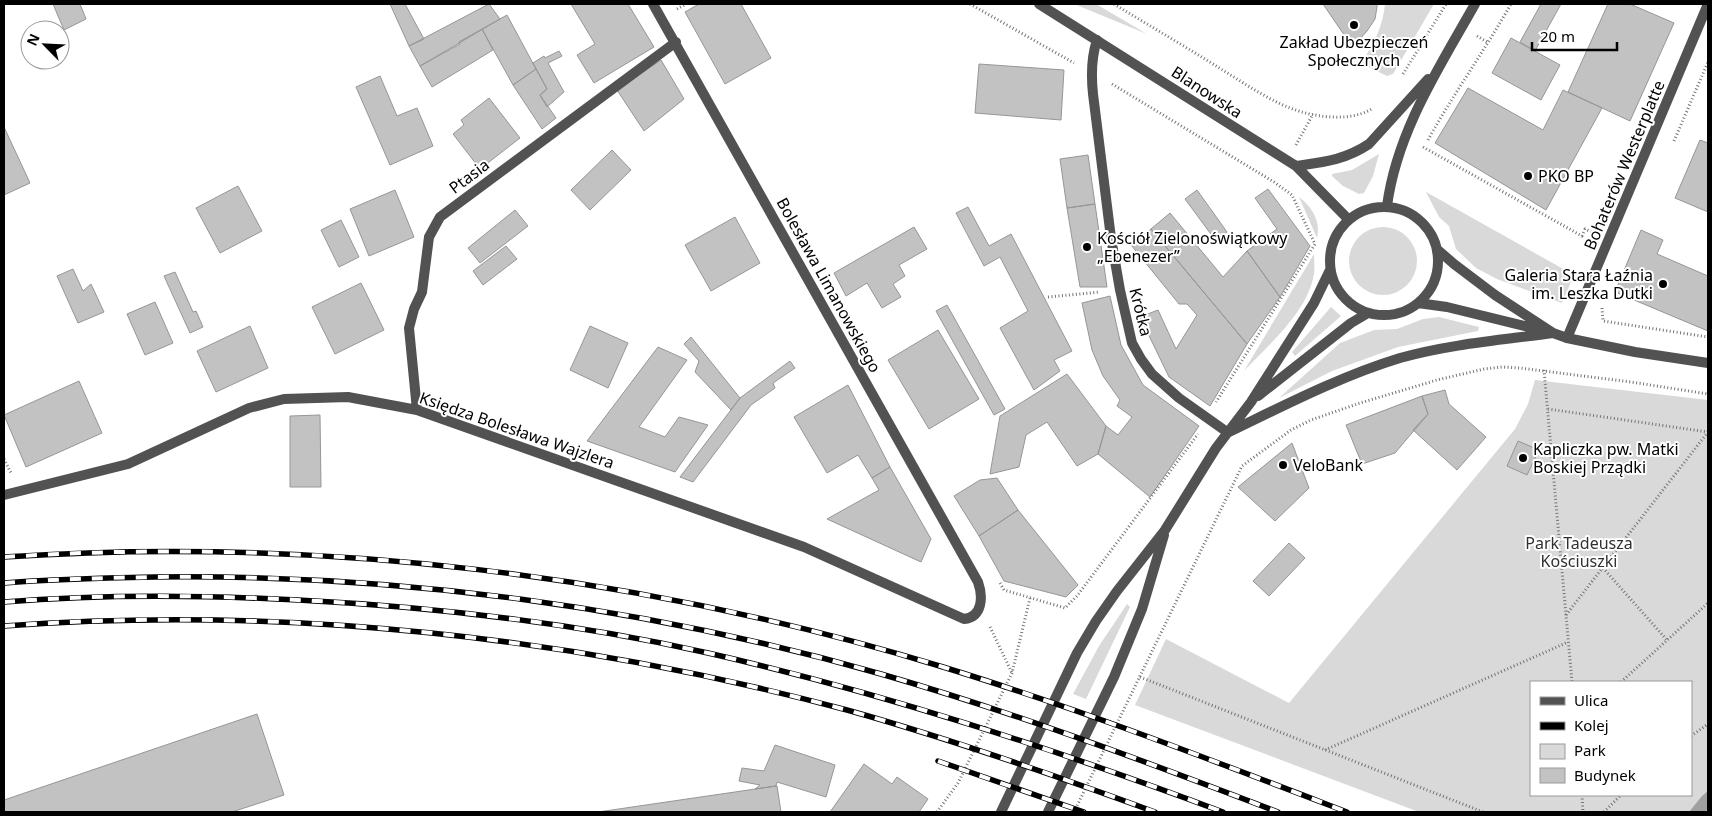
<svg xmlns="http://www.w3.org/2000/svg" width="1712" height="816" font-family="'Noto Sans',sans-serif">
<style>
.green{fill:#d9d9d9;fill-rule:evenodd}
.water{fill:#a0a0a0}
.building{fill:#c2c2c2;stroke:#969696}
.lines{fill:none;stroke-linecap:round;stroke-linejoin:round}
.path{stroke:#747474;stroke-width:3;stroke-dasharray:1 2.5;stroke-linecap:butt}
.minor{stroke:#525252;stroke-width:10}
.tertiary{stroke:#525252;stroke-width:10}
.rail-casing{stroke:#000;stroke-width:5.5}
.rail{stroke:#fff;stroke-width:4;stroke-dasharray:11;stroke-linecap:butt}
.poi-dot{fill:#000;stroke:#fff;stroke-width:2}
.labels{text-anchor:middle;dominant-baseline:central;stroke-width:4;stroke-linejoin:round;paint-order:stroke}
.poi-label{font-size:16px;fill:#000;stroke:#fff;text-anchor:start}
.street-label{font-size:16px;fill:#000;stroke:#fff}
.park-label{font-size:16px;fill:#303030;stroke:#fff}
</style>
<rect width="100%" height="100%" fill="#fff"/>
<path class="green" d="M1075 4H1096L1147 34 1079 6Z
M1385 4H1434L1393 74 1387 76 1356 61 1364 59C1375 41 1383 25 1385 4Z
M1379 154 1373 176 1364 193 1359 194 1343 186 1332 176V174L1352 170Z
M1426 192 1574 275 1562 303 1497 279 1476 268 1456 249 1449 226 1439 217Z
M1299 197C1312 207 1321 221 1317 238Z
M1349 261a34 34 0 1 1 68 0a34 34 0 1 1-68 0Z
M1314 254C1314 261 1315 268 1314 274 1307 313 1270 343 1244 371Z
M1331 307 1341 316 1295 356 1292 352Z
M1439 317 1479 327 1478 331 1398 347 1332 371 1279 398 1340 343 1374 330 1397 329 1423 319Z
M1535 380 1708 400V812H1419L1135 705 1166 639 1289 703 1515 429 1528 404ZM1531 682H1691V795H1531Z
M1127 604 1130 607 1086 699 1073 694 1099 646Z"/>
<path class="water" d="M1708 791V809L1705 812H1689L1702 796Z"/>
<path class="building" d="M53 4H80L86 19 64 30Z
M390 4H405L424 39 409 46Z
M489 4 500 19 420 66 409 46Z
M571 4H628L654 47 594 83 577 55 595 44Z
M699 4H741L771 58 725 84 685 12Z
M1317 4H1377V7L1375 19 1367 31 1360 39 1351 45 1323 4Z
M1541 4H1561L1535 51 1520 42Z
M1608 4H1630L1674 23 1630 121 1568 92Z
M507 15 536 69 513 85 482 29Z
M482 29 493 50 432 87 420 66 460 44 459 42Z
M1511 38 1560 65 1541 100 1492 73Z
M559 51 562 56 548 63 564 92 547 107 540 95 547 89 533 63 544 56 545 58Z
M661 60 684 99 644 131 617 90Z
M979 64 1064 70 1061 120 975 113Z
M536 69 547 89 540 95 556 118 542 129 513 85Z
M380 76 397 116 417 108 433 146 390 165 356 87Z
M1468 88 1543 130 1563 90 1602 108 1546 210 1435 143Z
M489 98 520 138 480 169 453 134 464 125 461 120Z
M4 127 30 183 4 195Z
M1700 140 1708 143V212L1675 198Z
M612 150 631 170 590 210 571 190Z
M1088 155 1095 204 1067 208 1060 159Z
M238 186 262 231 220 253 196 208Z
M1268 189 1310 246 1280 297 1247 251 1277 229 1255 198Z
M395 190 414 237 369 256 350 209Z
M1197 190 1227 232 1216 241 1185 199Z
M1095 204 1107 287H1080L1067 208Z
M968 207 989 246 1011 234 1072 351 1054 360 1060 371 1034 390 1000 328 1028 311 1000 257 984 266 956 213Z
M515 210 528 226 480 263 468 248Z
M1170 213 1223 277 1247 251 1280 297 1247 344 1151 229Z
M735 217 760 263 711 291 685 245Z
M341 220 359 257 339 267 321 230Z
M914 227 927 249 899 265 905 276 893 284 901 297 882 308 867 283 846 296 834 273Z
M1151 229 1247 344 1210 406 1169 377 1140 317 1158 310 1176 349 1197 315 1187 304H1179L1131 245Z
M1641 230 1663 240 1657 254 1708 276V331L1615 292Z
M506 246 517 259 483 285 473 271Z
M73 269 83 291 91 284 104 312 78 323 57 276Z
M175 272 193 312 196 311 203 327 190 333 164 276Z
M361 283 384 330 335 354 312 307Z
M1110 296 1121 345 1143 385 1199 426 1150 497 1098 454 1106 426 1118 435 1132 417 1117 406 1120 400 1103 376 1092 350 1082 303Z
M155 302 173 343 145 355 127 314Z
M947 305 1005 409 994 415 936 311Z
M250 326 268 368 216 392 197 351Z
M590 326 628 343 608 388 570 370Z
M938 330 979 399 929 429 888 360Z
M691 337 740 398 731 410 695 372 699 361 684 344Z
M658 347 687 360 639 427 665 437 679 417 708 425 675 472 587 441Z
M790 361 795 368 773 383 775 388 751 405 693 482 680 477 740 398Z
M1067 374 1106 426 1098 454 1077 466 1047 422 1026 435 1019 467 990 474 1000 416Z
M79 381 102 433 26 467 4 415Z
M848 385 890 467 872 478 858 455 827 473 794 417Z
M1445 390 1449 404 1486 437 1457 470 1413 430 1428 414 1422 396Z
M1422 396 1428 414 1395 453 1362 464 1346 425Z
M320 415 321 487H290V416Z
M1518 441 1539 450 1527 475 1507 466Z
M1292 443 1309 488 1275 521 1238 487Z
M890 467 931 539 921 562 827 519 879 490 872 478Z
M997 478 1018 510 979 536 954 496 980 480Z
M1018 510 1078 585 1066 597 1004 581 979 536Z
M1289 543 1305 558 1269 596 1253 581Z
M257 714 284 795 232 812H4V800Z
M775 745 835 765 826 797 777 782 776 786 755 789 760 785 739 781 742 768 764 771Z
M864 764 892 784 897 777 928 799 919 812H830Z
M776 786H777L781 812H598Z"/>
<g class="lines">
<path class="path" d="M970 4 1074 63
M1114 4C1150 26 1186 47 1221 69 1247 85 1274 104 1302 112 1323 118 1354 121 1373 108
M677 9 686 4
M1477 36 1487 42
M1403 74 1446 4
M1112 84 1274 182 1292 195 1315 244 1216 402
M1428 140C1454 93 1485 50 1511 4
M1674 141 1708 62
M1296 145 1313 114
M1423 147 1582 236 1585 229 1591 232
M1048 297 1100 292
M1602 308 1603 321 1708 337
M1544 370 1572 682
M1548 409 1708 432
M4 459 11 473
M1603 568 1667 640
M1000 583 1004 590 1065 608 1077 596 1198 434
M1566 615 1708 432
M990 627 1012 673
M1140 677 1483 812
M1621 682 1708 603
M1691 736 1708 724
M1325 750 1568 642
M1582 795 1583 812
M937 812 958 783 1012 673 1030 598
M1074 812 1242 466 1291 430 1311 420 1360 403 1437 380 1484 369 1502 367 1520 368 1631 382 1708 394
M1604 812 1621 795"/>
<path class="minor" d="M1097 40C1091 58 1091 75 1093 94L1111 238 1120 290 1132 343 1141 359 1152 374 1179 398 1227 432
M1567 338 1708 4
M417 410 409 328 414 309 422 292 429 237 440 217 676 42
M4 495 128 464 249 408 284 399 348 397 417 410 804 547 964 619C983 617 983 596 978 582L653 4"/>
<path class="tertiary" d="M1039 4 1296 166 1348 219
M1296 166C1324 162 1345 160 1369 144L1428 79
M1387 206C1397 131 1439 68 1475 4
M1330 261a54 54 0 1 1 108 0a54 54 0 1 1-108 0Z
M1439 251 1454 264 1495 295 1553 333 1567 338 1635 352 1708 363
M1418 303 1447 307 1545 331
M1258 396 1351 323 1368 313
M1229 432C1285 405 1341 376 1400 358 1450 344 1502 340 1553 333
M1001 812 1077 653 1096 621 1117 591 1165 530 1216 448 1251 402 1314 303 1330 270
M1048 812 1114 677 1142 609 1164 535"/>
<g class="rail-casing">
<path id="rail" d="M4 557C320 536 640 575 943 667 1080 709 1214 761 1347 812
M4 583C54 579 104 578 155 577 399 574 646 607 881 674 1016 713 1147 762 1278 812
M4 602C102 594 200 595 298 600 436 607 574 623 708 653 884 693 1054 749 1223 812
M4 626C286 605 574 637 847 710 951 739 1054 775 1155 812
M938 761 1084 812"/>
</g>
<use href="#rail" class="rail"/>
</g>
<g class="poi-dot">
<circle cx="1354" cy="25" r="5"/>
<circle cx="1528" cy="176" r="5"/>
<circle cx="1087" cy="247" r="5"/>
<circle cx="1663" cy="284" r="5"/>
<circle cx="1523" cy="458" r="5"/>
<circle cx="1283" cy="465" r="5"/>
</g>
<g class="labels">
<g class="poi-label">
<text x="1354" y="42" text-anchor="middle">Zakład Ubezpieczeń<tspan x="1354" dy="18">Społecznych</tspan></text>
<text x="1538" y="176">PKO BP</text>
<text x="1097" y="238">Kościół Zielonoświątkowy<tspan x="1097" dy="18">„Ebenezer”</tspan></text>
<text x="1653" y="275" text-anchor="end">Galeria Stara Łaźnia<tspan x="1653" dy="18">im. Leszka Dutki</tspan></text>
<text x="1533" y="449">Kapliczka pw. Matki<tspan x="1533" dy="18">Boskiej Prządki</tspan></text>
<text x="1293" y="465">VeloBank</text>
</g>
<g class="street-label">
<text transform="translate(1207 92) rotate(33)">Blanowska</text>
<text transform="translate(1624 165) rotate(-67)">Bohaterów Westerplatte</text>
<text transform="translate(469 176) rotate(-37)">Ptasia</text>
<text transform="translate(829 285) rotate(61)">Bolesława Limanowskiego</text>
<text transform="translate(1141 312) rotate(76)">Krótka</text>
<text transform="translate(517 430) rotate(19)">Księdza Bolesława Wajzlera</text>
</g>
<g class="park-label">
<text x="1579" y="543">Park Tadeusza<tspan x="1579" dy="18">Kościuszki</tspan></text>
</g>
</g>
<rect width="1712" height="816" fill="none" stroke="#000000" stroke-width="10"/>
<rect x="1530" y="681" width="162" height="115" fill="#ffffff" stroke="#999999"/>
<rect x="1540" y="697" width="25" height="8" fill="#525252" stroke="#999999"/>
<text x="1574" y="706" font-size="15" fill="#000000">Ulica</text>
<rect x="1540" y="722" width="25" height="8" fill="#000000" stroke="#999999"/>
<text x="1574" y="731" font-size="15" fill="#000000">Kolej</text>
<rect x="1540" y="744" width="25" height="15" fill="#d9d9d9" stroke="#999999"/>
<text x="1574" y="756" font-size="15" fill="#000000">Park</text>
<rect x="1540" y="768" width="25" height="15" fill="#c2c2c2" stroke="#999999"/>
<text x="1574" y="781" font-size="15" fill="#000000">Budynek</text>
<g transform="translate(45 45) rotate(294)"><circle r="24" fill="#ffffff" stroke="#999999"/>
<path d="M0-4L9 19L0 12L-9 19Z" fill="#000000"/>
<text y="-8" font-size="14" font-weight="bold" text-anchor="middle" fill="#000000">N</text>
</g>
<path d="M1532 42v8h85v-8" fill="none" stroke="#000000" stroke-width="2.5"/>
<text x="1540" y="42" font-size="15" fill="#000000" stroke="#ffffff" stroke-width="4" paint-order="stroke">20 m</text>
</svg>
